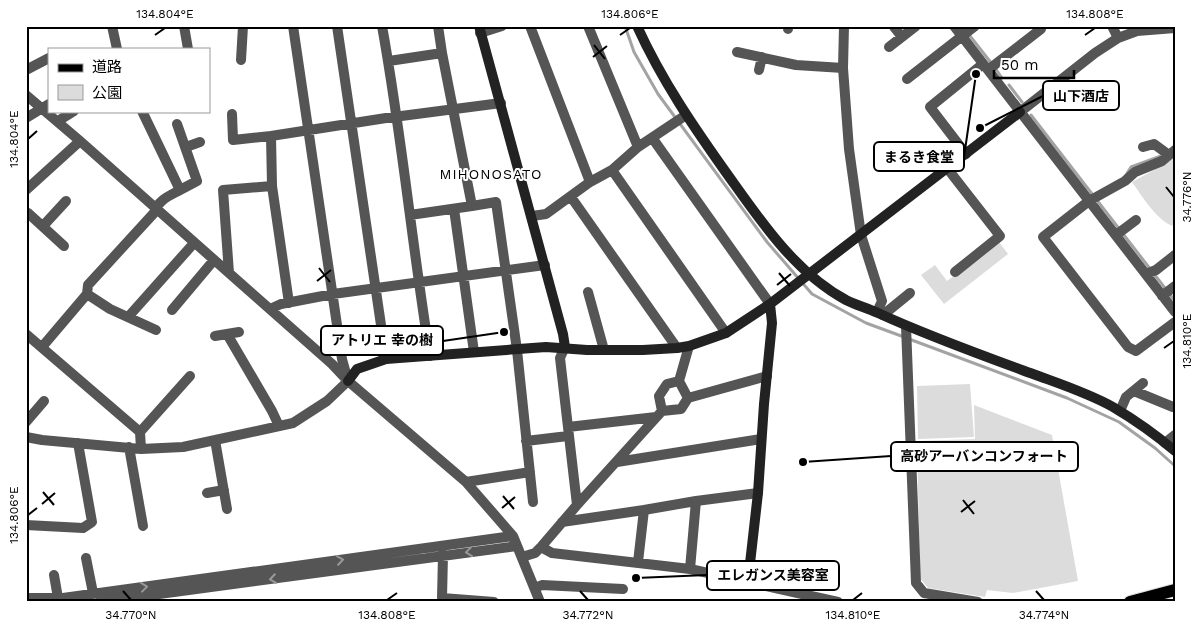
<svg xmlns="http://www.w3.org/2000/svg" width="1201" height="628" font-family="'Work Sans','Noto Sans JP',sans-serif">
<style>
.green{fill:#dcdcdc}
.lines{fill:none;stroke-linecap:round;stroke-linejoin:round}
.stream{stroke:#a3a3a3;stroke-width:3}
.primary-casing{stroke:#dbdbdb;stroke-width:14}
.street{stroke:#555;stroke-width:10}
.secondary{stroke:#222;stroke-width:10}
.primary{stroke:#000;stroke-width:12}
.oneway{stroke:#999}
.ticks{fill:none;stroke:#000;stroke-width:2}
.labels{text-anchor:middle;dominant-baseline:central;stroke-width:4;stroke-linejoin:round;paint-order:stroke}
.neighbourhood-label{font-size:14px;letter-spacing:1px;fill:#000;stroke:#fff}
.leader{fill:none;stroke:#000;stroke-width:2}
.callout-dot{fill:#000;stroke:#fff;stroke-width:2}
.callout{fill:#fff;stroke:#000;stroke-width:2}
.callout-label{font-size:14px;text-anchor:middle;font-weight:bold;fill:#000}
.neatline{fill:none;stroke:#000;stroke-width:2}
.ticks-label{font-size:12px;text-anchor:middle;fill:#000}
</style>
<rect width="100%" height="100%" fill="#fff"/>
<path class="green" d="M1175 156V222L1172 226C1155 218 1142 196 1132 182L1165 164Z
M999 242 1008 254 944 304 921 275 935 265 947 281Z
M970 384 974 437 918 439 917 386Z
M974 405 1052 435 1078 581 1013 593 987 590 985 597 928 588 920 578 917 441 975 439Z"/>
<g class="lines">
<path class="stream" d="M625 26 634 52 658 94 767 242 812 294 866 323 904 337
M970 36 992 64
M995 68 1002 78
M1009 85 1022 102
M1031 115 1175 301
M1126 175 1131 167 1161 156
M909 339 1067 398 1119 422 1155 448 1175 466"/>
<g class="primary-casing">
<path id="primary" d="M1130 602 1175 590"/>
</g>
<path class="street" d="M112 26 117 49
M184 26 188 49
M337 26 386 359
M382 26C402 136 412 246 430 356
M438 26 442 53
M530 26 590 182
M588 26 638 147
M844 26 843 68 849 149 861 235 882 301 877 312
M954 26 1175 312
M1112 26 1118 38
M894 27 902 37
M788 29V26
M480 33 502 26
M889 47 916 26
M737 52 796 65 843 68
M241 60 243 26
M389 61 442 53 472 206 410 215
M26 70 49 58
M759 70 762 57
M988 70 1041 29
M907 79 975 26
M26 95 80 141 229 273 332 364 348 381 466 482 513 536 540 602
M1020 112 1095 53 1118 38 1137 31 1175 28
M232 114 233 140 271 136
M26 118 49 104
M58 121 74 111
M177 124 197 181 180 190
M653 139 770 304
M186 147 200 142
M1143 147 1154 144 1169 155
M1175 150 1162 161 1135 172 1125 181 1089 201 1043 237 1128 347 1136 351 1175 322
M966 154 930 107 983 64
M947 168 1000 236 955 272
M612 170 726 333
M26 190 80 141
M571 197 677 348
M472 206 496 202 517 350 533 502
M454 209 474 352
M26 214 28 213 64 246
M532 216 546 214 590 182 612 170 638 147 686 115
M43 226 66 201
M1116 235 1136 220
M229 273 223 190 272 186
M1146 274 1156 270 1175 255
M588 292 604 350
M87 294 110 309 156 330
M1162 296 1175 286
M289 303 272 186 271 136 386 118 501 103
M270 309 281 304 333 294 545 265
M172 310 214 260
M883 315 910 293
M129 316 194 243
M906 326 916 583 924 593 978 602
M26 334 140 432 141 449
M227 334 272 411 279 426
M215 336 239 332
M42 347 87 294 88 285 154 213C158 200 169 196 180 190L142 111
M565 347 560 358 577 505
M1134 391 1173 407
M688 398 767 376
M662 411 681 409 688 398 679 381
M1120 411 1126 397 1143 383
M26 422 44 401
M568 427 656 417
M140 432 190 376
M26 437 42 440 141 449 183 447 293 423 327 401 348 381 342 359 293 26
M215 440 227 509
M526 441 568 436
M1165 443 1175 435
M129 447 143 526
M617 462 761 439
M466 482 530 472
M207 493 224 490
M562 522 644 510
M26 525 83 528 92 522 78 443
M541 547 552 553 690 569 838 602
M443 555 442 598 494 602
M522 557 535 553 541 547 577 505 662 411 659 396 667 384 679 381 689 346
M86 558 93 593
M638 562 644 510 696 501 758 493
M690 569 696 501
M54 575 58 598
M535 588 542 585 623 589
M26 598H63L513 536
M100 602 517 546"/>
<path class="secondary" d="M479 26 563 334 565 347
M637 26C662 81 695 129 730 178 762 223 796 273 846 300 856 305 867 308 878 313 928 336 981 355 1033 374 1060 384 1088 393 1113 407 1135 420 1156 435 1175 451
M348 381 357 369 386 359 546 347 587 350H643L677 348 689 346 726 333 770 304 1020 112
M748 581 758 493 764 404 772 323 770 304"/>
<use href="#primary" class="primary"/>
</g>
<defs><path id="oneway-chevron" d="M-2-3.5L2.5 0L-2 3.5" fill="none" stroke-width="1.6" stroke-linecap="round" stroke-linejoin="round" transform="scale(1.25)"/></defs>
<g class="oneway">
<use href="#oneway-chevron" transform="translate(469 552) rotate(173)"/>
<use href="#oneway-chevron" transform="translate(340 560) rotate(-8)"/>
<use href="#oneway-chevron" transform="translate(273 579) rotate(172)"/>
<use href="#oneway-chevron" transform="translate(144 587) rotate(-7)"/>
</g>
<path class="ticks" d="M155 35 165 28M620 35 630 28M1085 35 1095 28M594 45 605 59M593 57 607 46M28 139 37 131M1166 187 1174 197M319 268 330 282M779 273 790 286M317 281 331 270M777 285 791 274M1164 348 1174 341M43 492 54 505M503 496 514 509M963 500 974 514M42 504 55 493M502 508 515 497M961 512 975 501M28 515 37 508M123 591 131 600M580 591 588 600M1036 591 1044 600M387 600 397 593M853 600 862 593"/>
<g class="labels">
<g class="neighbourhood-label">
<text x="491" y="174">MIHONOSATO</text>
</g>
</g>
<path class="leader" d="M980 128L1043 96M976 74L964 157M504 332L443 341M803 462L891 456M636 578L707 575"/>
<g class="callout-dot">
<circle cx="980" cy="128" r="5"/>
<circle cx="976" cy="74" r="5"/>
<circle cx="504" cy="332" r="5"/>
<circle cx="803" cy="462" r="5"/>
<circle cx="636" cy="578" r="5"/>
</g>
<g class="callout">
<rect x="1043" y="81" width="76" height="29" rx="5"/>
<rect x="874" y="142" width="90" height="29" rx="5"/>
<rect x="321" y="326" width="122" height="29" rx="5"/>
<rect x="891" y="442" width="187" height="29" rx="5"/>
<rect x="707" y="561" width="132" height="29" rx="5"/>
</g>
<g class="callout-label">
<text x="1081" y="101">山下酒店</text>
<text x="919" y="162">まるき食堂</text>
<text x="382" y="345">アトリエ 幸の樹</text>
<text x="984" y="461">高砂アーバンコンフォート</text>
<text x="773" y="580">エレガンス美容室</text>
</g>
<rect width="1201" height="628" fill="none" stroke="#ffffff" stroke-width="55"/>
<rect x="48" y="48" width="162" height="65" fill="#ffffff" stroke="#999999"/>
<rect x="58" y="64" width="25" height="8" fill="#000000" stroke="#999999"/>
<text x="92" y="72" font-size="15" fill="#000000">道路</text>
<rect x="58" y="85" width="25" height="15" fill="#dcdcdc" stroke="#999999"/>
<text x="92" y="98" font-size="15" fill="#000000">公園</text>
<path d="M994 70v8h80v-8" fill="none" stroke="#000000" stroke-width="2.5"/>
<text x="1001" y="70" font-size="15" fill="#000000" stroke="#ffffff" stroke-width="4" paint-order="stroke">50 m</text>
<rect x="28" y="28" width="1146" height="572" class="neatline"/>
<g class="ticks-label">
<text x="165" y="18">134.804°E</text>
<text x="630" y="18">134.806°E</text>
<text x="1095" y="18">134.808°E</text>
<text transform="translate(14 139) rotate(-90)" y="4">134.804°E</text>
<text transform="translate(1187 197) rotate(-90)" y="4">34.776°N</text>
<text transform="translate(1187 341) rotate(-90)" y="4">134.810°E</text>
<text transform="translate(14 515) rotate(-90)" y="4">134.806°E</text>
<text x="131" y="619">34.770°N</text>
<text x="387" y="619">134.808°E</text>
<text x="588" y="619">34.772°N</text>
<text x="853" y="619">134.810°E</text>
<text x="1044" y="619">34.774°N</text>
</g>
</svg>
